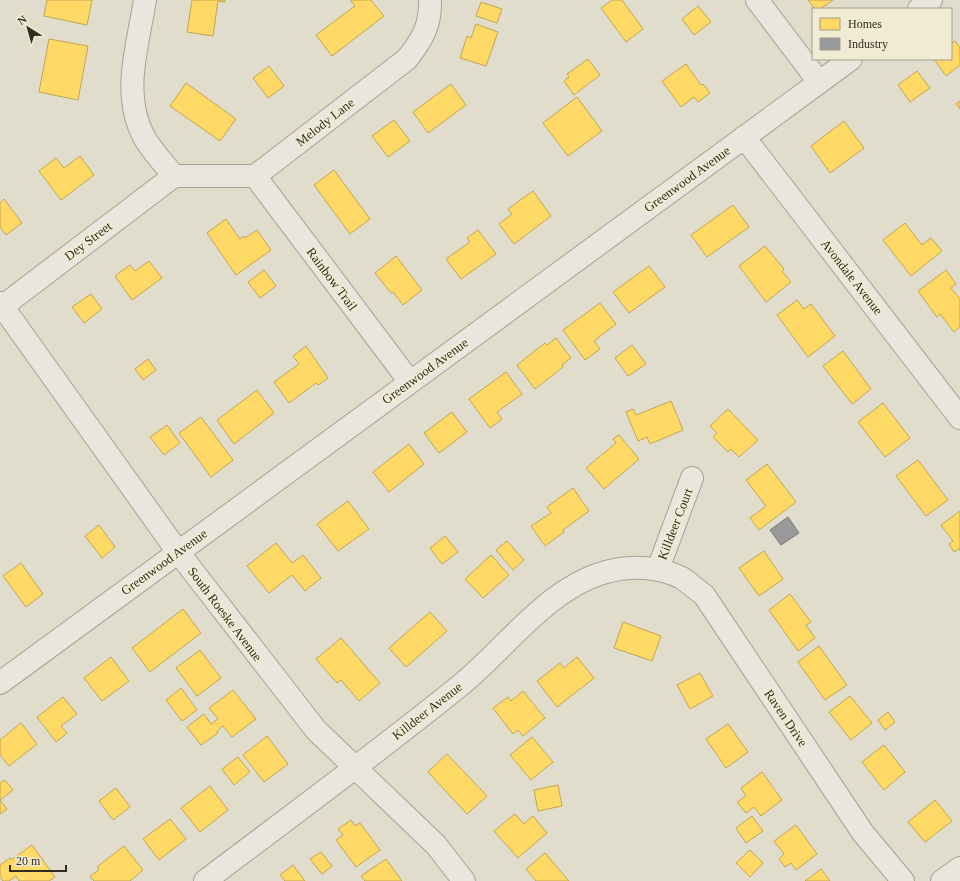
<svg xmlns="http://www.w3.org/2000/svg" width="960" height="881" font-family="'Times New Roman',serif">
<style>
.homes{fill:#ffd966;stroke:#c2a551}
.industry{fill:#999;stroke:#7a7874}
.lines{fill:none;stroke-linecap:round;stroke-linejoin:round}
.minor-casing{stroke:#a5a195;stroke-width:24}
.tertiary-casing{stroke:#a5a195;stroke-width:24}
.minor{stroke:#e9e7dd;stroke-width:22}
.tertiary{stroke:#e9e7dd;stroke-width:22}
.labels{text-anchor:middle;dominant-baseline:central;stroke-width:4;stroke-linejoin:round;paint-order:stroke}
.street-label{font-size:13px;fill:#322b1f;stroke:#f0ebd3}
</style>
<rect width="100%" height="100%" fill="#e0ddcd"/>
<path class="homes" d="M47 0H92L87 25 44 16Z
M192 0H225V2L218 1 213 36 187 32Z
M350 0H371L384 16 332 56 316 35 355 6Z
M612 0H622L643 29 626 42 601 8Z
M808 0H833L820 9H815Z
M481 2 502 9 497 23 476 16Z
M698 6 711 22 694 35 682 19Z
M476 24 498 32 486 66 460 58 467 36 471 38Z
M49 39 88 46 78 100 39 92Z
M955 41 960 48V65L946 76 934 59H951V44Z
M588 59 600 75 574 95 564 81 569 77 567 74Z
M686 64 701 85 703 84 710 93 698 102 694 97 681 107 662 81Z
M269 66 284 86 268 98 253 78Z
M917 71 930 88 910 102 898 85Z
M186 83 236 119 220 141 170 106Z
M451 84 466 105 428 133 413 112Z
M577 97 602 131 568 156 543 123Z
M960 101V109L956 104Z
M394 120 410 141 388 157 372 136Z
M844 121 864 148 830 173 811 146Z
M80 156 94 175 61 200 39 171 56 158 64 168Z
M334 170 370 219 350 234 314 185Z
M533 191 551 216 514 244 499 224 512 214 508 209Z
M4 199 22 223 6 235 0 227V203Z
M733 205 749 227 707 257 691 235Z
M226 219 240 239 244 236 245 238 257 230 271 250 236 275 207 233Z
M905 223 922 245 931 238 942 251 911 276 883 240Z
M478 230 496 254 461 279 446 259 470 242 467 238Z
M765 246 784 269 782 271 791 282 766 302 739 266Z
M396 256 422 290 403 305 393 292 391 293 375 273Z
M149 261 162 278 132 300 115 276 130 265 135 271Z
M649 266 665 287 629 313 613 292Z
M264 270 276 286 260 298 248 282Z
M946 270 956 284 951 288 960 299V327L954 332 940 314 937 317 918 291Z
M91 294 102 309 84 323 72 307Z
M797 300 804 309 811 304 835 336 808 357 777 315Z
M600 303 616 324 594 341 600 349 585 360 563 330Z
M556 338 571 358 562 365 563 367 535 389 517 365 545 343 547 345Z
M632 345 646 364 628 376 615 358Z
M306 346 328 378 318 385 316 383 289 403 274 382 299 364 293 356Z
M843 351 871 389 852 404 823 366Z
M148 359 156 370 143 380 135 369Z
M506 372 522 394 497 412 502 419 490 428 469 399Z
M257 390 274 413 234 444 217 420Z
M671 401 683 430 650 444 647 437 638 441 626 412 633 409 636 415Z
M883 403 910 438 885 457 858 422Z
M728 409 758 440 739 457 731 449 728 452 713 437 717 433 710 426Z
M452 412 467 432 439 453 424 433Z
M201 417 233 460 211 477 179 433Z
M167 425 180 443 164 455 150 437Z
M619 435 639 459 604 489 586 468 616 443 613 439Z
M409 444 424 464 389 492 373 472Z
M918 460 948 500 926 516 896 476Z
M767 464 796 502 759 530 750 518 766 506 746 480Z
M573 488 589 511 563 530 564 532 545 546 531 526 551 513 547 507Z
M348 501 369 529 338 551 317 524Z
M960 511V550L959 549 954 552 949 544 953 541 941 525Z
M99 525 115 547 102 558 85 536Z
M445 536 458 552 442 564 430 548Z
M507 541 524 560 513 570 496 550Z
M276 543 292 563 303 555 321 578 305 591 292 575 269 593 247 566Z
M764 551 783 579 759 596 739 568Z
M491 555 509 575 483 598 465 579Z
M21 563 43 594 26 607 3 576Z
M790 594 811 622 806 625 815 638 798 651 769 610Z
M183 609 201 633 150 672 132 648Z
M430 612 447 631 406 667 389 648Z
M623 622 661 636 652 661 614 648Z
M341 638 380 683 359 701 341 680 337 683 316 659Z
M819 646 847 685 825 700 798 662Z
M200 650 221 678 197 696 176 668Z
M111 657 129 681 102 701 84 678Z
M577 657 594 678 557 707 537 681 560 663 564 668Z
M700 673 713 696 690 709 677 685Z
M181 688 197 710 182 721 166 700Z
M233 690 256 719 232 737 223 726 217 731 218 733 201 745 187 727 204 714 211 724 218 719 209 708Z
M523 691 545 718 523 736 518 730 513 734 493 708 508 697 511 701Z
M850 696 872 723 851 740 829 712Z
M63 697 77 714 61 726 67 733 56 742 37 717Z
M888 712 895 722 885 730 878 720Z
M21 723 37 744 9 766 0 755V740Z
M728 724 748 752 726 768 706 739Z
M267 736 288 764 264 782 243 755Z
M532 737 553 762 531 780 510 755Z
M884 745 905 772 884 790 862 762Z
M447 754 487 796 467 814 428 772Z
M238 757 250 772 234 785 222 769Z
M762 772 782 800 761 816 754 807 746 813 737 802 746 796 741 788Z
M5 780 13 790 0 800V783Z
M558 785 562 806 538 811 534 790Z
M210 786 228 810 200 832 181 808Z
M116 788 130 807 113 820 99 801Z
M0 800 7 809 0 814Z
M935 800 952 821 925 842 908 822Z
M515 814 524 824 533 816 547 833 518 858 494 831Z
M752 816 763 831 746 843 736 828Z
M170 819 186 839 159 860 143 839Z
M351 820 355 826 360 823 380 850 356 867 336 840 343 835 338 829Z
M796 825 817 854 796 870 791 863 785 867 779 859 784 854 774 841Z
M32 845 55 877 49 881H19L16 876 9 881H3L0 877V865L10 858 11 860Z
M124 846 143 870 130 881H94L90 876 99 870 97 867Z
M750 850 763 863 750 877 736 863Z
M321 852 332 866 322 874 310 859Z
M545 853 569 881H536L526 869Z
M386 859 402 881H365L361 876Z
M293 865 305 881H285L280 875Z
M821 869 830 881H805Z"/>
<path class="industry" d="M788 517 799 533 781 545 770 530Z"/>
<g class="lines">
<g class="minor-casing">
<path id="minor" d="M145 0C138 45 121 94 144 137 152 151 164 164 174 176
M757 0 819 82
M744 137 960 418
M174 176H255L407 59C422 40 431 25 430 0
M255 176 410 382
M3 306 174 176
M658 569 692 478
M205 881C291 816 378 752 462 684 507 647 550 585 610 571 633 565 660 567 682 578 689 583 697 590 704 595L863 833 903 881
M942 881 960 868"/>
</g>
<g class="tertiary-casing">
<path id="tertiary" d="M919 9 931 0
M0 303 178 552 316 730 436 845 464 881
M0 683 851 59"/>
</g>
<use href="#minor" class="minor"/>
<use href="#tertiary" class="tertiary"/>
</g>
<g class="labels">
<g class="street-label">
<text transform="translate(325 122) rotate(-38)">Melody Lane</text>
<text transform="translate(687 179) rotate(-36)">Greenwood Avenue</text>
<text transform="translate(88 241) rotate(-37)">Dey Street</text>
<text transform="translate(852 277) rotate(52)">Avondale Avenue</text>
<text transform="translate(332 279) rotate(53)">Rainbow Trail</text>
<text transform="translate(425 371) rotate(-36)">Greenwood Avenue</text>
<text transform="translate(675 524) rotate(-69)">Killdeer Court</text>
<text transform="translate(164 562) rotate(-36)">Greenwood Avenue</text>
<text transform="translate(225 614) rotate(53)">South Roeske Avenue</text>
<text transform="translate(427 711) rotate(-38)">Killdeer Avenue</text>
<text transform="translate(786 718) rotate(56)">Raven Drive</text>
</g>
</g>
<rect x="812" y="8" width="140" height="52" fill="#f0ebd3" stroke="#a49e8b"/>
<rect x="820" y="18" width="20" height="12" fill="#ffd966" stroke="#a49e8b"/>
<text x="848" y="28" font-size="12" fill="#322b1f">Homes</text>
<rect x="820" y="38" width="20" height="12" fill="#999999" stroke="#a49e8b"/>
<text x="848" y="48" font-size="12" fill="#322b1f">Industry</text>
<g transform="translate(28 28) rotate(323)" stroke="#f0ebd3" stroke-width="3" paint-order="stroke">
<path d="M0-3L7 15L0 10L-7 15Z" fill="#322b1f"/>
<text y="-6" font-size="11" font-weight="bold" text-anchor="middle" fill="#322b1f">N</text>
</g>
<path d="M10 865v6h56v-6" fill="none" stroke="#322b1f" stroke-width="2"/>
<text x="16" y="865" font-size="12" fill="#322b1f" stroke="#f0ebd3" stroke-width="3" paint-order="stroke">20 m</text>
</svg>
